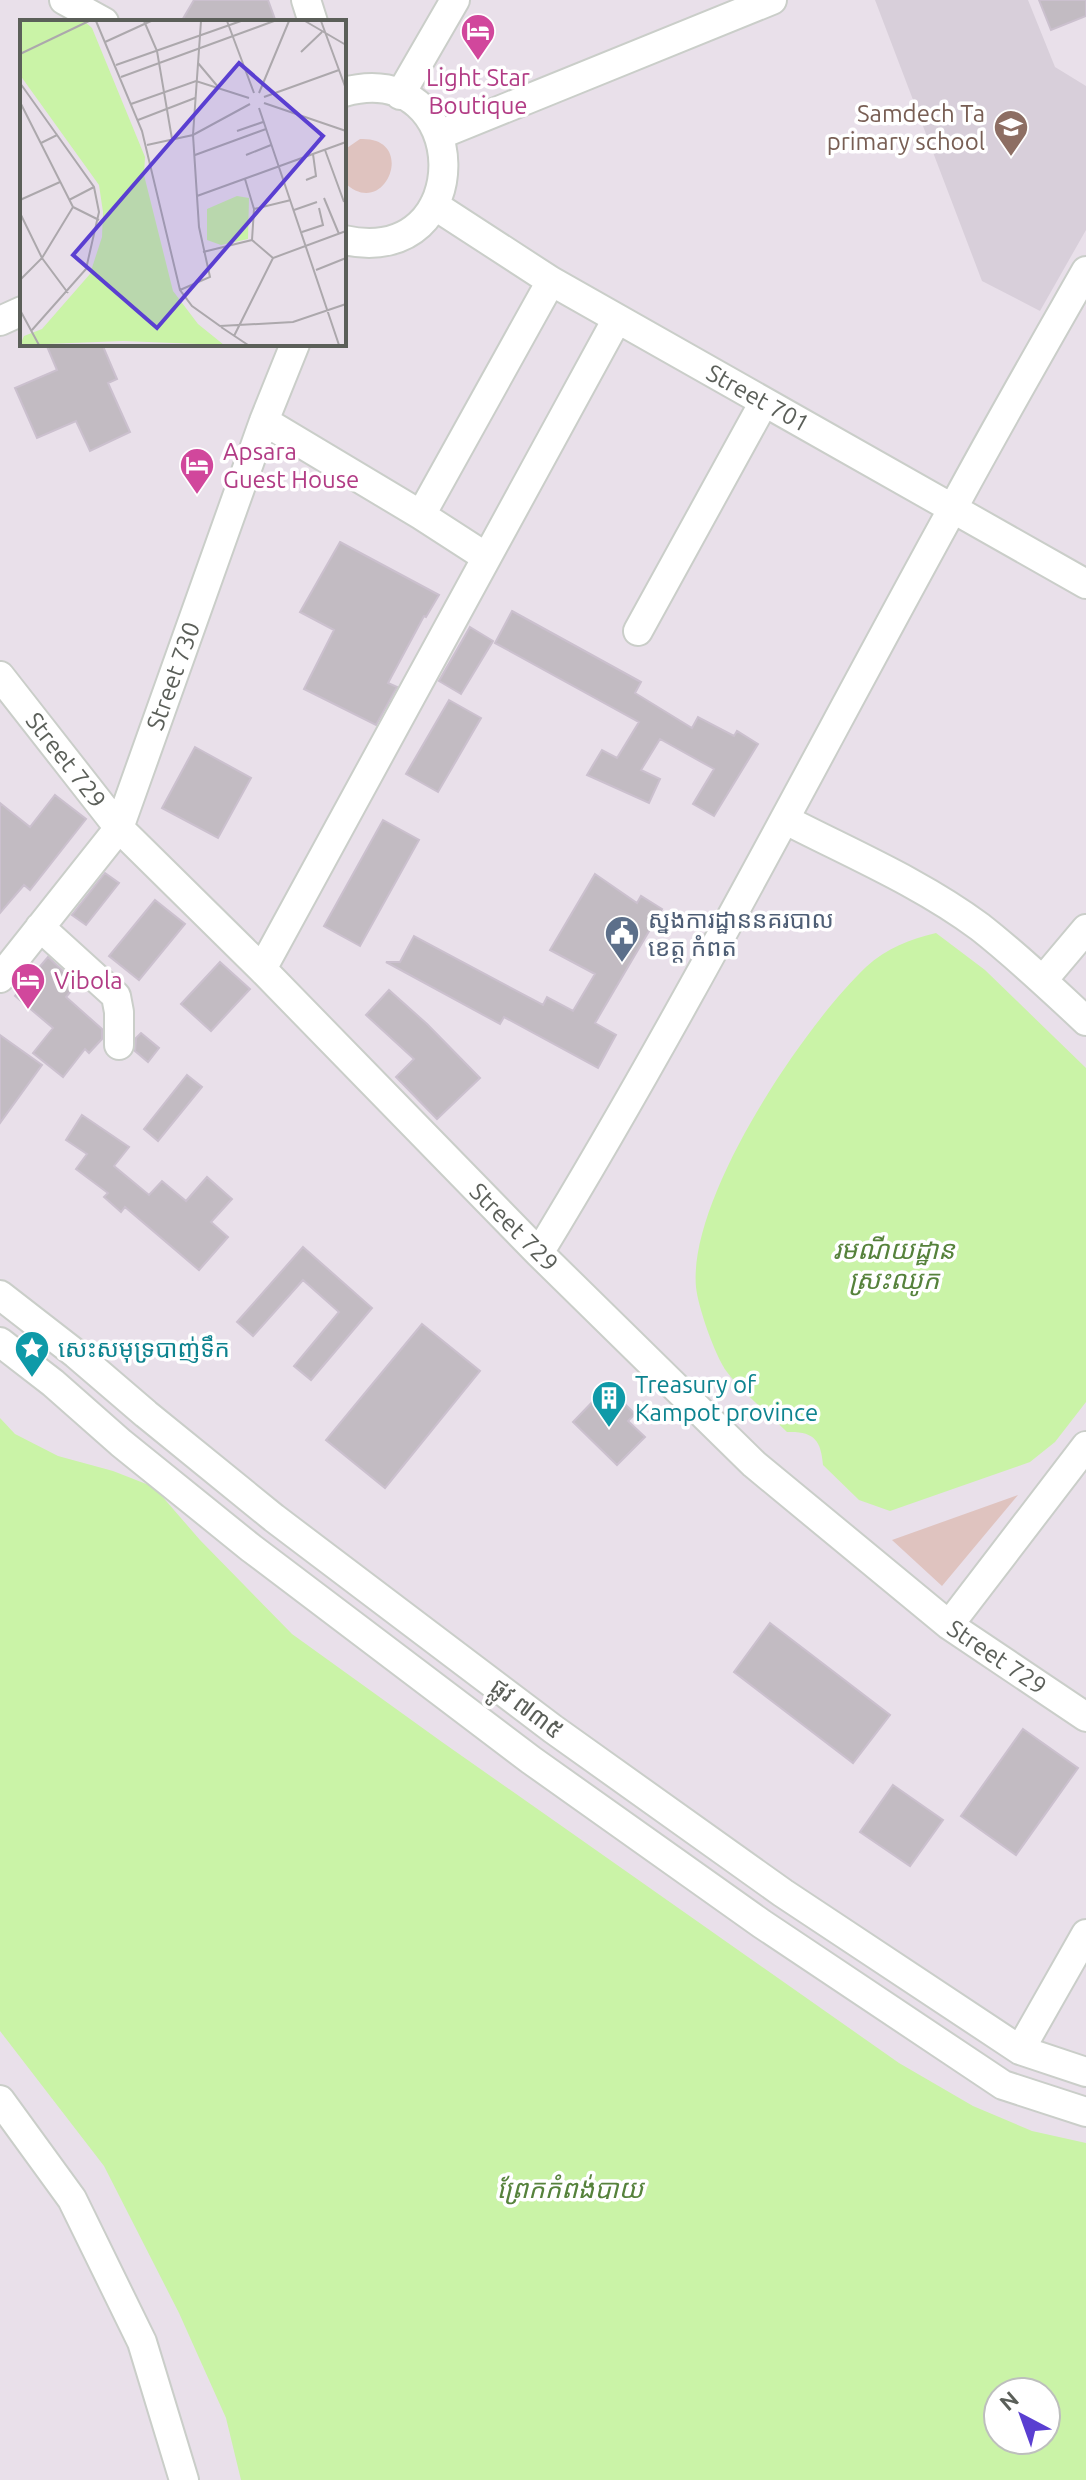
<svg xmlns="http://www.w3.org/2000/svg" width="1086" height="2480" font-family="Ubuntu,'Noto Sans Khmer',sans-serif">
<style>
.education{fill:#d8cfda}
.green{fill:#dfc3bf}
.water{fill:#caf3a7;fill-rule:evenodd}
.building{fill:#c2bbc2;stroke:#cbc0ce;stroke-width:2}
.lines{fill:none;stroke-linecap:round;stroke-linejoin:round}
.minor-casing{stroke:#cacec9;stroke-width:32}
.minor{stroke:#fff;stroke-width:28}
.labels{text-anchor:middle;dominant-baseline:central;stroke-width:7;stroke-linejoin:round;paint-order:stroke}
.hotel-label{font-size:24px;fill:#b23c85;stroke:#fff;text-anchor:start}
.education-label{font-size:24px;fill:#785e54;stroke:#fff;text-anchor:end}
.street-label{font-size:24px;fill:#5b5f59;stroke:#fff}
.service-label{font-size:24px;fill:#4e5e75;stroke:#fff;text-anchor:start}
.culture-label{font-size:24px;fill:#0d838f;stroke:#fff;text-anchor:start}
.water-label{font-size:26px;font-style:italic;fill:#56823c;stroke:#fff}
.inset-road{fill:none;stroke:#aca8ac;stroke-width:2}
.view{fill:#5a3fd1;fill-opacity:0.15;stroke:#5a3fd1;stroke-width:4}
.inset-edge{fill:none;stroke:#5b5f59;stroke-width:4}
</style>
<rect width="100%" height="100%" fill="#e9e0ea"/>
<path class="education" d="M875 0H1028L1055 67 1086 86V230L1040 311 982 281Z"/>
<path class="green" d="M360 139C419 136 385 223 344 182V150Z
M1018 1495 942 1586 892 1540Z"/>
<path class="water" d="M936 933 985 970 1086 1068V1402L1055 1442 1030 1462 890 1511 859 1500 823 1465C821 1440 814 1431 787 1432 768 1413 743 1393 727 1372 715 1356 698 1307 696 1287 688 1198 803 1027 866 967 887 948 910 939 936 933Z
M0 1418 15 1434 58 1456 113 1471 154 1487 200 1540 292 1634 442 1742 899 2063 973 2106 1032 2131 1086 2143V2480H241L226 2418 179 2313 104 2166 0 2031ZM998 2392H1046V2440H998Z"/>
<path class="building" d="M194 0H268L276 22H181Z
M1039 0H1086V16L1051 30Z
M46 344H102L117 379 108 383 130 432 90 451 76 421 37 438 15 388 57 370Z
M340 542 439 595 426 617 424 616 388 683 397 687 376 725 304 689 334 630 300 612Z
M512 611 641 682 635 693 692 728 698 717 734 736 737 731 758 744 714 816 693 804 714 769 660 739 641 770 660 779 649 803 587 775 602 750 617 758 639 722 495 643Z
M470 627 493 641 461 694 439 681Z
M449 700 481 718 438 792 406 774Z
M195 747 251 778 218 838 162 808Z
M55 795 86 819 30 890 24 885 0 913V803L30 827Z
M383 820 419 840 360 946 324 926Z
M105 873 119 883 86 925 72 915Z
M595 874 637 903 641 896 662 909 595 1023 616 1035 598 1068 504 1017 500 1024 386 962H400L414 936 543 1005 547 997 573 1011 595 974 550 950Z
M155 900 185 924 139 980 109 956Z
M48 957 77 984 66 997 102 1029V1039L89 1053 85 1049 63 1077 33 1053 53 1028 15 996Z
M220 962 250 989 211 1031 181 1004Z
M389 990 427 1024 480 1078 437 1119 396 1077 414 1059 366 1015Z
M141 1033 159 1048 148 1062 135 1051 136 1038Z
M0 1035 42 1065 0 1123Z
M187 1075 202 1087 158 1141 144 1129Z
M82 1115 129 1147 114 1166 149 1195 162 1181 186 1201 207 1177 232 1199 211 1222 228 1237 199 1270 125 1207 121 1212 104 1197 108 1193 76 1169 87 1154 66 1140Z
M303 1247 372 1308 311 1380 294 1366 339 1312 303 1280 253 1336 237 1322Z
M422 1324 480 1371 385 1488 326 1440Z
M600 1394 614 1408 622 1401 635 1414 628 1421 645 1437 617 1465 573 1422Z
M770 1623 890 1715 853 1763 734 1672Z
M1023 1729 1078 1768 1016 1855 961 1816Z
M893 1785 943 1820 910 1866 860 1832Z"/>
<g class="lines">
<g class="minor-casing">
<path id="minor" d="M64 0 104 22
M306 0 313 22
M344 92C473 56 480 270 344 240
M400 95 455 0
M439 135 772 0
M434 205 551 281 1086 584
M0 321 22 311
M264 421 421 515 486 557
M421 515 551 281
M638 631 764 402
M0 676 119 828 262 969 539 1253 754 1464 949 1625 1086 1717
M786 820C850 853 921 883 980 927 1017 956 1052 989 1086 1021
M40 927 116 996 119 1012V1045
M262 969 617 319
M0 978 119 828 264 421 295 344
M1043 980 1086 929
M539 1253C687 1010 816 757 953 508 996 428 1041 350 1086 271
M0 1295 76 1354 146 1414 274 1518 553 1729 783 1893 1020 2050 1086 2072
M0 1342 53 1383 121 1443 251 1548 531 1760 762 1924 1003 2085 1086 2112
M949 1625 1086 1446
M1020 2050 1086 1934
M0 2100 72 2199 142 2342 184 2480"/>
</g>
<use href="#minor" class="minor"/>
</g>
<defs>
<g id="hotel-pin" transform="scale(1.8)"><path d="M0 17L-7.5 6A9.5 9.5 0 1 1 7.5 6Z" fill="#d1479c" stroke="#fff"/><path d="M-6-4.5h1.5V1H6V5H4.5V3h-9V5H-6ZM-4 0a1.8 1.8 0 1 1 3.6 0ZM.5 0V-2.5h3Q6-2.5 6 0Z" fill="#fff"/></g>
<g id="school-pin" transform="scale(1.8)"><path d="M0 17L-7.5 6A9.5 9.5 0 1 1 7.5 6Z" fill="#8d6e63" stroke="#fff"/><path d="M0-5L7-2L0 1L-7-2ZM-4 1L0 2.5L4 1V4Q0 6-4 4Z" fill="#fff"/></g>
<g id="civic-pin" transform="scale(1.8)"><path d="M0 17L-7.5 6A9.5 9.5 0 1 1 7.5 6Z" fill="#5c6f8a" stroke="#fff"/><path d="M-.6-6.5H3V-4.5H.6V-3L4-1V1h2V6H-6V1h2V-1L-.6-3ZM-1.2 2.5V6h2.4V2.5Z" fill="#fff"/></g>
<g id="sight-pin" transform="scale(1.8)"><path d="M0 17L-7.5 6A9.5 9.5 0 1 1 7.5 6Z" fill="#0f9aa8" stroke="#fff"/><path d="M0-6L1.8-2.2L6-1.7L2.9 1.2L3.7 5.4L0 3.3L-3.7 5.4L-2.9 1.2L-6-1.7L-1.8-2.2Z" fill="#fff"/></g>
<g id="building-pin" transform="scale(1.8)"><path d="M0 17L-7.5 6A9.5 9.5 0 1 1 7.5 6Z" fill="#0f9aa8" stroke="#fff"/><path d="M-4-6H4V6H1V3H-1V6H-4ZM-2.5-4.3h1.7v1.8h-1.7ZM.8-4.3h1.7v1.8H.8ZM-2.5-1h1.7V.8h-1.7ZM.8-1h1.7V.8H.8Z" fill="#fff"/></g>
</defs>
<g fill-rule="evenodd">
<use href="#hotel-pin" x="478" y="31"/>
<use href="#school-pin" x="1011" y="127"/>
<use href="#hotel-pin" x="197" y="465"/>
<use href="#civic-pin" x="622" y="933"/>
<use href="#hotel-pin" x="28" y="980"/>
<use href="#sight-pin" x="32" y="1348"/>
<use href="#building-pin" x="609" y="1398"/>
</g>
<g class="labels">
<g class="hotel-label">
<text x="478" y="77" text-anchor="middle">Light Star<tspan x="478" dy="28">Boutique</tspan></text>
<text x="223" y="451">Apsara<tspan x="223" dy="28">Guest House</tspan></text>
<text x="54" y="980">Vibola</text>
</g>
<g class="education-label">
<text x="985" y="113">Samdech Ta<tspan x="985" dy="28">primary school</tspan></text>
</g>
<g class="street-label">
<text transform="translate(758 398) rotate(29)">Street 701</text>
<text transform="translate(173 676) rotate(-70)">Street 730</text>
<text transform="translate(66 760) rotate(52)">Street 729</text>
<text transform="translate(514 1227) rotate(45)">Street 729</text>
<text transform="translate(997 1657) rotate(34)">Street 729</text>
<text transform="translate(527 1708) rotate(37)">ផ្លូវ ៧៣៥</text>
</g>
<g class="service-label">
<text x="648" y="919">ស្នងការដ្ឋាននគរបាល<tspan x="648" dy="28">ខេត្ត កំពត</tspan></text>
</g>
<g class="culture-label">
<text x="58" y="1348">សេះសមុទ្របាញ់ទឹក</text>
<text x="635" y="1384">Treasury of<tspan x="635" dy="28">Kampot province</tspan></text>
</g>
<g class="water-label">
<text x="894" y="1249">រមណីយដ្ឋាន<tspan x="894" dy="30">ស្រះឈូក</tspan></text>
<text x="570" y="2188">ព្រែកកំពង់បាយ</text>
</g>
</g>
<g transform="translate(20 20)">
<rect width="326" height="326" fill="#e9e0ea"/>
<path d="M0 1H64L72 8 125 137 124 155 153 271 178 304 204 325 103 321 0 325 4 316 22 309 70 254 82 217 83 192 79 165 0 55ZM217 176 229 178 228 219 201 225 187 220V189Z" fill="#caf3a7"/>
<path class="inset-road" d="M76 1 122 111 160 270 172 286 200 306 273 302 326 284M124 1 137 31 152 119M207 1 234 73M285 1 326 25M301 1 326 69M85 22 131 1M281 32 302 12M0 34 69 1M178 43 199 68M96 45 221 1M101 57 254 1M0 63 37 115M239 73 269 1M244 77 319 50M0 82 53 187 22 238 0 260M244 83 326 111M111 84 176 61 229 78M239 88 319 325M118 100 175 78M217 111 243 102M127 125 173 115 230 84M305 130 324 182M175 135 246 109M226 135 251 125M225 159 234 189 232 220 253 238M286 160 296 156 293 134M177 176 326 122M304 178 319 214M0 180 40 162M49 180 74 167M53 187 79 200M234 189 271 180M274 190 297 182M0 193 22 238 48 273M282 212 303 205 299 188M183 232 232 220M296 250 326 238M160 270 190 257 179 207 173 115 181 1M0 290 19 325M201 307 228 325M12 310 66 249 79 192 74 167 37 115 21 123M214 316 253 238 326 211"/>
<path class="view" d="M219 43 303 116 137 308 53 235Z"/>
<rect width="326" height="326" class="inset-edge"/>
</g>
<g transform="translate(1022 2416) rotate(319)"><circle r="38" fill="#ffffff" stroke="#bdbfbd" stroke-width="2"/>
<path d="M0-6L14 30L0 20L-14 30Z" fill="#5a3fd1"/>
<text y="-12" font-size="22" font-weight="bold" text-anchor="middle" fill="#5b5f59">N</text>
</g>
</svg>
